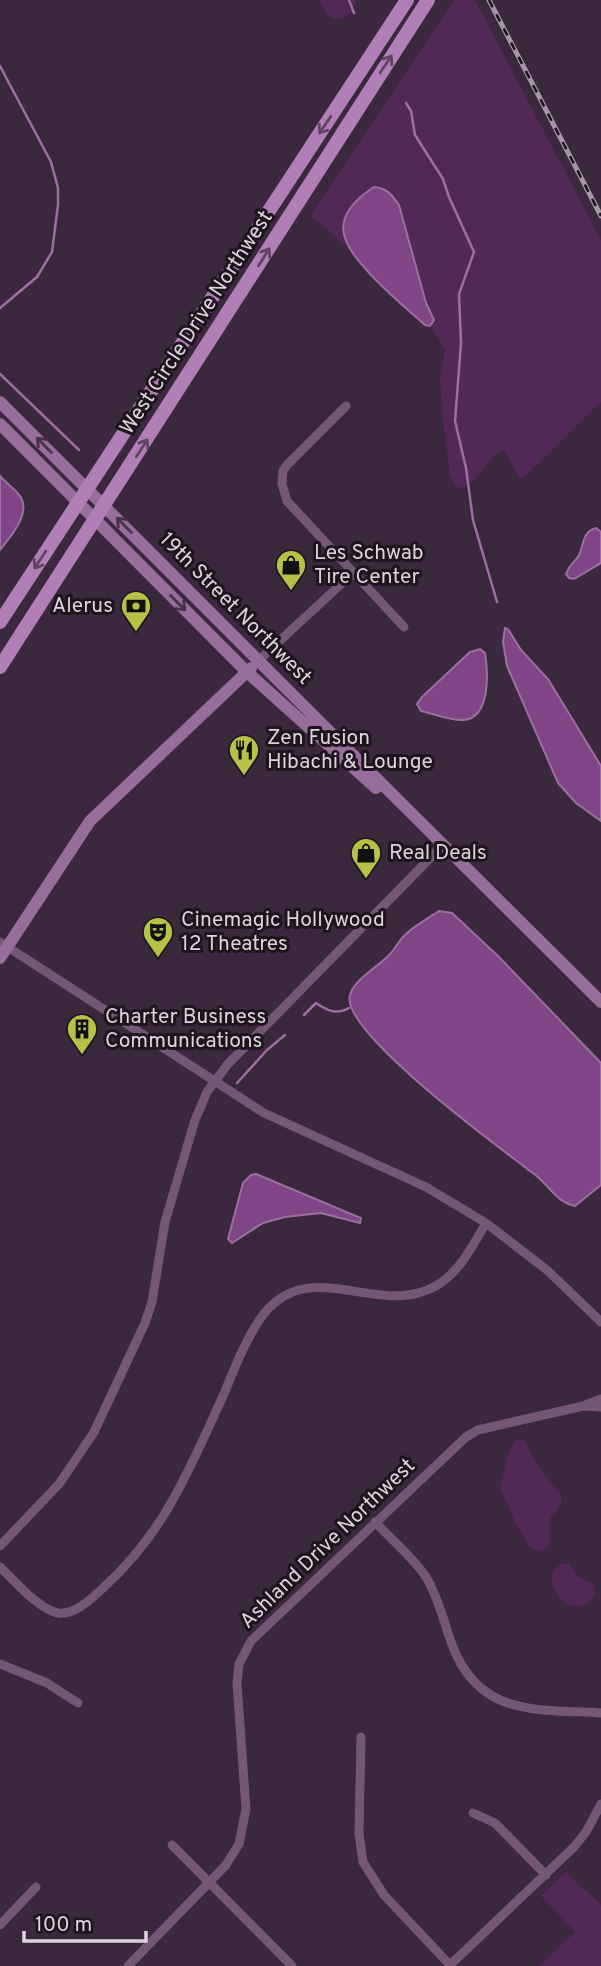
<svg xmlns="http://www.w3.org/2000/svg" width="601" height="1966" font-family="Overpass,sans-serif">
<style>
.green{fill:#512856}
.water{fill:#804587;stroke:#9c6fa1;stroke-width:2}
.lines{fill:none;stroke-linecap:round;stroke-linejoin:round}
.stream{stroke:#9c6fa1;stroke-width:2.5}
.street{stroke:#725874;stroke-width:9}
.secondary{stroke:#966d9b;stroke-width:12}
.primary{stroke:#b27eb8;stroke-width:14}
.rail-casing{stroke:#a496a6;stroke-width:5}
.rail{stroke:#1d141d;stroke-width:2.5;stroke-dasharray:8;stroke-linecap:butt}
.oneway{stroke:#604463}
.oneway2{stroke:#473349}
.labels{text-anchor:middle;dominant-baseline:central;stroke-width:6;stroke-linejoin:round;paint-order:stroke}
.street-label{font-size:21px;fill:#ded2df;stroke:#1d141d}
.poi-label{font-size:21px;fill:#ded2df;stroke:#1d141d;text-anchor:start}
</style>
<rect width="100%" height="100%" fill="#3a283c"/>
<path class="green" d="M319 0H356C353 14 347 18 333 19L327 15Z
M454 0H475L601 240V402L521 480 503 449C487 459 480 478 464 488L456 487 450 476 442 412 440 378 445 349 427 320 311 215Z
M517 1439H524L541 1471 561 1494 562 1502 550 1519V1545L541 1552 531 1548 517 1527 500 1487 509 1451Z
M568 1563 580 1578 594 1583C596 1591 595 1599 588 1603 561 1619 533 1565 568 1563Z
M566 1872 601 1905V1966H539L575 1932 541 1896Z"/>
<path class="water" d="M374 187C387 188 392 195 399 205L426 303 434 320 430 326 425 325C407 309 389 294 372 276 340 242 327 218 374 187Z
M0 476C6 483 15 489 20 496 32 513 10 537 0 550Z
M596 528 601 532V563L574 579 569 578 566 574C569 565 575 562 579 555 584 544 582 532 596 528Z
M505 628 508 629 521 650 548 679 601 766V821L576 803 558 783 507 666 503 642Z
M480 649 485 653C488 672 491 717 464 720 451 721 434 714 421 711L417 704 422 697 470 652Z
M439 911 452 913 499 957 601 1063V1185L575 1206C555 1201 550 1186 534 1174 503 1150 339 1031 350 995 354 980 377 967 387 957 394 951 398 942 404 936 413 926 427 919 439 911Z
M256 1174 361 1218 360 1223 321 1213 285 1217 263 1223 232 1243 228 1239 243 1183 251 1175Z"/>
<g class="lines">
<path class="stream" d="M349 0 354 13
M0 66 51 162 58 188V205L52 252 37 277 0 308
M406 103 411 111 415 135 443 179 449 197 474 252 459 294 461 343 455 421 466 468 473 520 497 602
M0 374 79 450
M304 1015 316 1003C328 1011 336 1015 349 1008
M237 1083 267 1050 285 1035"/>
<path class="street" d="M346 406 287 465 283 471 282 484 287 501 404 627
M259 660 353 573
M0 942 264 1113 426 1187 486 1223 547 1270 601 1322
M584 1406 601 1407
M375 1522C392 1540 413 1557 426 1577 439 1598 444 1624 453 1647 480 1717 538 1709 601 1713
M0 1546 59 1484 94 1432 145 1323 152 1302 165 1222 195 1120 207 1092 227 1065 442 846
M0 1567C14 1580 38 1609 58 1613 75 1615 91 1599 103 1588 165 1532 189 1470 223 1396 234 1370 244 1343 260 1319 310 1247 385 1328 446 1279 464 1264 474 1243 486 1223
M0 1664 47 1683 78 1703
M361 1737 359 1834 363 1862 384 1895 450 1965
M473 1813 495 1823 546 1875
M172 1845 292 1966
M0 1925 36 1887
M128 1966 226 1865 239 1844 246 1809 237 1683 239 1664 251 1641 466 1437 478 1430 583 1406 601 1399
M449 1966 574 1847 586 1832 601 1804"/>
<path class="secondary" d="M0 402C201 602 399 803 601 1002
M0 424 247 672 376 788
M0 958 90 821 251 668"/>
<path class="primary" d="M0 622 407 0
M0 667 428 0"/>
<g class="rail-casing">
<path id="rail" d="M489 0 601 216"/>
</g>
<use href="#rail" class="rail"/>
</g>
<defs><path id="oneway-shaft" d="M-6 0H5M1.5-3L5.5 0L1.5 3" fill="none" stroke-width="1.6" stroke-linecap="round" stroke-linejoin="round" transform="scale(1.75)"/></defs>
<g class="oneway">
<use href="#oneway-shaft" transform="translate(386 64) rotate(-56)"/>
<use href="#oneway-shaft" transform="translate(325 125) rotate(124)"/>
<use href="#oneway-shaft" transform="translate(264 257) rotate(-58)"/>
<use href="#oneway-shaft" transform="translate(142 448) rotate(-57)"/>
<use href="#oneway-shaft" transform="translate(40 560) rotate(123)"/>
</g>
<g class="oneway2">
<use href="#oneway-shaft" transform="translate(44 445) rotate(-135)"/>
<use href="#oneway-shaft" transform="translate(124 525) rotate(-135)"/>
<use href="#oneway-shaft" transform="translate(178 603) rotate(45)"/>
</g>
<defs>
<g id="shop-pin" transform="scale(1.575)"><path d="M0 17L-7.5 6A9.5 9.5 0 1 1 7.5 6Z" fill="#b8c147" stroke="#1d141d"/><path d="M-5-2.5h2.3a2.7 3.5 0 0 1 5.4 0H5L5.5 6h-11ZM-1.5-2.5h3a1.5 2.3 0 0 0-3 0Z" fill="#111"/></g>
<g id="bank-pin" transform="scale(1.575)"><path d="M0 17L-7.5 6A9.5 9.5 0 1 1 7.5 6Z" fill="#b8c147" stroke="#1d141d"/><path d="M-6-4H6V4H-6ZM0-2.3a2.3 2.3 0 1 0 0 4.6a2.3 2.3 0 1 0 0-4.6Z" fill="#111"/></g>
<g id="restaurant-pin" transform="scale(1.575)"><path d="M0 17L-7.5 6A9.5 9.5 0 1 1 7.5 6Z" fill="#b8c147" stroke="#1d141d"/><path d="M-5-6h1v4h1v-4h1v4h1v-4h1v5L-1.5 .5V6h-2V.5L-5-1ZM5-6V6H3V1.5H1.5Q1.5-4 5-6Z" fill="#111"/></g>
<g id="theatre-pin" transform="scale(1.575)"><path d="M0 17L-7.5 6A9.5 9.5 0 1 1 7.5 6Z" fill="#b8c147" stroke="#1d141d"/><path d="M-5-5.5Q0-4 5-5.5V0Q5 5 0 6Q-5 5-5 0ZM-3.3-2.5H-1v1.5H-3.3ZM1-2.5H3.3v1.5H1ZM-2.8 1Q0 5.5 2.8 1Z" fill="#111"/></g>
<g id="building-pin" transform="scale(1.575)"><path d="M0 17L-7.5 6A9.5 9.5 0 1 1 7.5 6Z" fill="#b8c147" stroke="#1d141d"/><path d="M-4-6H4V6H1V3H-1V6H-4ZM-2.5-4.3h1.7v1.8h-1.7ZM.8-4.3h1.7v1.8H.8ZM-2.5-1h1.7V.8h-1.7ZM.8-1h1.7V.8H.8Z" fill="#111"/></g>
</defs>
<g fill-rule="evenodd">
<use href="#shop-pin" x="291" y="565"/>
<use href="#bank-pin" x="136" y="606"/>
<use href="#restaurant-pin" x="244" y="750"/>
<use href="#shop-pin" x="366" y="853"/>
<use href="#theatre-pin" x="158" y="932"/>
<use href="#building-pin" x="82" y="1029"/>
</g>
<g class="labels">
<g class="street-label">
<text transform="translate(197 323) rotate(-57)">West Circle Drive Northwest</text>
<text transform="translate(235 609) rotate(45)">19th Street Northwest</text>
<text transform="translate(328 1544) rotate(-44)">Ashland Drive Northwest</text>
</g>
<g class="poi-label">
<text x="314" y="553">Les Schwab<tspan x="314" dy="24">Tire Center</tspan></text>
<text x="113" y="606" text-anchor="end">Alerus</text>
<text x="267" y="738">Zen Fusion<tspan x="267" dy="24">Hibachi &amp; Lounge</tspan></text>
<text x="389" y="853">Real Deals</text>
<text x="181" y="920">Cinemagic Hollywood<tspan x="181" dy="24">12 Theatres</tspan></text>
<text x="105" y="1017">Charter Business<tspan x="105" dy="24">Communications</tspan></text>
</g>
</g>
<path d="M24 1931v10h122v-10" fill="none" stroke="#ded2df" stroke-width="3.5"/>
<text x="35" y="1931" font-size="21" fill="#ded2df" stroke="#1d141d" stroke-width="5" paint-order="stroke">100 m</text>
</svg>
